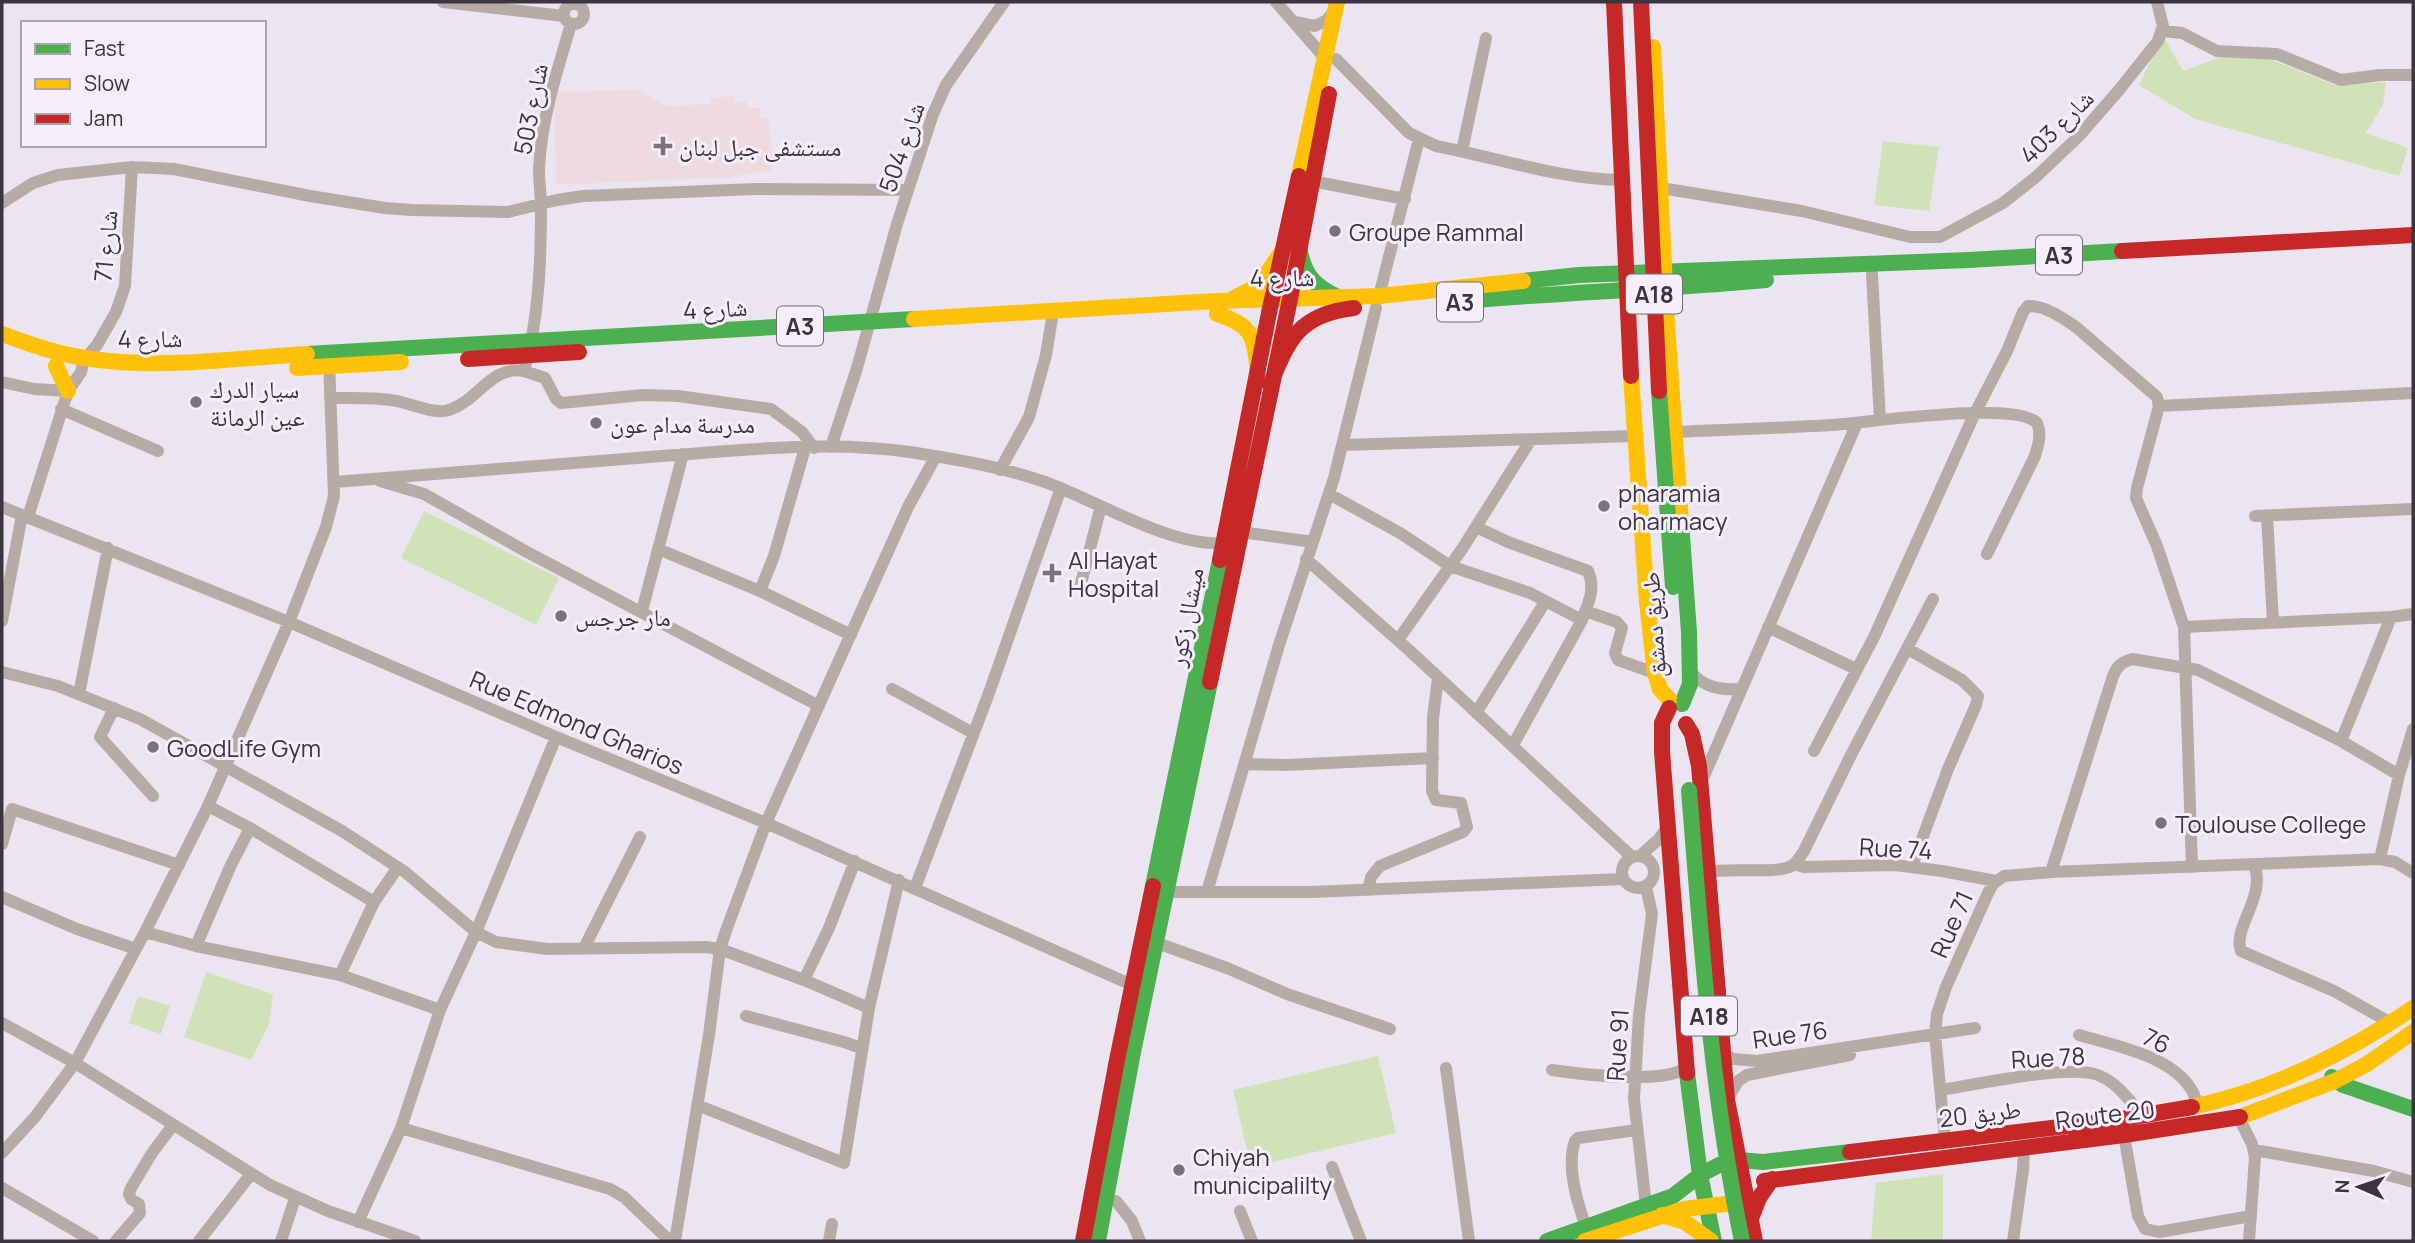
<svg xmlns="http://www.w3.org/2000/svg" width="2415" height="1243" font-family="Manrope,'Noto Naskh Arabic',sans-serif">
<style>
.medical{fill:#eddbdf}
.green{fill:#d0e3b8}
.lines{fill:none;stroke-linecap:round;stroke-linejoin:round}
.street{stroke:#b7aba5;stroke-width:12}
.fast{stroke:#4caf50;stroke-width:16}
.slow{stroke:#ffc107;stroke-width:16}
.jam{stroke:#c62828;stroke-width:16}
.fast-bridge{stroke:#4caf50;stroke-width:16}
.jam-bridge{stroke:#c62828;stroke-width:16}
.poi-dot{fill:#78737d;stroke:#f5eefd;stroke-width:2.5}
.labels{text-anchor:middle;dominant-baseline:central;stroke-width:6;stroke-linejoin:round;paint-order:stroke}
.shield{fill:#f5eefd;stroke:#726c77;stroke-width:2}
.shield-label{font-size:23px;font-weight:bold;fill:#3a353e}
.street-label{font-size:24px;fill:#3a353e;stroke:#f5eefd}
.poi-label{font-size:24px;fill:#3a353e;stroke:#f5eefd;text-anchor:start}
</style>
<rect width="100%" height="100%" fill="#ebe5f1"/>
<path class="medical" d="M637 90 668 106 710 104 712 98 733 96 734 103 746 101 747 108H760V117L768 118 774 164 771 170 729 177 556 185 554 92Z"/>
<path class="green" d="M2163 36 2183 71 2220 57 2272 60 2335 85 2386 82 2383 105 2366 133 2408 148 2399 176 2195 119 2139 85Z
M1883 141 1939 147 1929 211 1874 205Z
M424 511 559 578 536 625 401 558Z
M206 972 273 994 269 1024 251 1060 184 1037Z
M138 996 170 1006 161 1034 129 1023Z
M1378 1056 1396 1133 1251 1167 1233 1090Z
M1943 1174V1241H1871L1876 1183Z"/>
<g class="lines">
<path class="street" d="M443 2 564 16
M1276 2 1325 58
M564 14a10 10 0 1 1 20 0a10 10 0 1 1-20 0Z
M1295 22 1315 26 1327 20 1333 12
M571 24C557 72 541 119 539 170 539 182 541 194 541 207 541 261 539 319 524 371L545 378 556 399 561 403 643 395 678 396 771 409 802 432 814 448
M2163 31 2182 33 2217 51 2277 54 2341 80 2380 75H2413
M1336 59 1409 133 1436 146C1498 158 1559 179 1622 180
M1462 151 1486 38
M1312 181 1405 199
M1661 188 1802 211 1910 237H1940L2003 203 2036 177 2079 136 2119 90 2158 41 2163 26 2157 2
M2 203 33 183 58 175 132 167 174 169 310 196 385 208 412 210 508 212 557 200 583 196 756 189 908 190
M1872 274 1880 420
M1379 296 1419 139
M2 382 34 389 68 391
M330 398C350 398 371 397 391 400 409 402 432 415 449 410 478 401 491 365 524 371
M2159 406 2413 393
M61 409 158 451
M1676 432C1727 430 1779 428 1831 425 1867 423 2014 400 2037 423 2042 435 2038 445 2035 456L1987 554
M1343 445 1634 436
M831 447 857 368 897 224 933 114 946 85 1004 2
M1000 470 1029 417 1046 355 1053 312
M380 481 424 494 527 552 819 706
M335 482C444 473 553 464 662 456 744 450 829 440 910 452 954 459 1003 467 1045 482 1095 500 1171 547 1223 543
M1329 494 1400 533 1450 566 1530 593 1582 620 1513 745
M2 507 289 622 556 737 766 823 1132 985
M2255 516 2413 509
M2267 516 2273 622
M28 517 68 391 81 372 84 360 97 345 116 312 125 286 132 167
M1476 527 1508 542 1588 571C1596 589 1588 604 1582 620
M1241 532 1313 542
M658 549 760 591 851 635
M1306 559 1410 651 1632 857
M1080 587 1101 506
M760 591 774 556 805 448
M642 611 683 454
M1585 611 1617 622 1622 628 1615 653 1618 660 1655 673
M2 621 22 515
M1768 627 1856 669
M2184 627 2391 617 2413 614
M1398 640 1462 549 1530 441
M1908 649 1962 680 1978 696 1976 705 1948 769 1912 866
M2 672 58 686 140 719 342 831 405 872 476 932 496 942 547 949 706 947 720 949 804 980 869 1008 844 1163 697 1105
M1691 672C1704 688 1721 690 1740 689
M892 689 973 733
M79 694 108 548
M114 708 100 737 153 796
M1476 713 1545 602
M2341 741 2391 617
M1814 751 1874 637 1974 415 2007 351 2023 312 2028 306C2044 305 2063 318 2076 327L2157 397 2159 406 2137 488 2136 498 2157 546 2184 627 2192 867
M1244 764 1286 765 1433 758
M1704 776 1857 423
M208 806 250 828
M2 844 12 809 179 865
M1622 872a16 16 0 1 1 32 0a16 16 0 1 1-32 0Z
M1640 856 1659 839 1668 826
M2380 859 2399 775 2413 729
M1794 864 1804 867 1895 865 1942 871 1996 881
M2254 864C2267 897 2232 927 2241 951L2334 991 2391 1023
M1708 872C1729 867 1779 875 1793 865 1797 862 1801 855 1804 851L1851 755 1933 599
M2051 872 2113 676C2117 666 2122 662 2132 659L2198 670 2341 741 2399 775
M1646 887 1652 914 1639 1015 1634 1099 1646 1206
M915 888 989 693 1061 488
M1368 890 1371 877 1380 866 1463 832 1467 827 1461 803 1436 800 1432 791 1433 718 1438 678
M1167 892H1311L1623 879
M1207 892 1279 645 1334 478 1376 308
M2 897 77 929 136 949
M145 932 196 946 340 975 440 1010
M1157 943 1227 968 1287 994 1390 1029
M196 946 231 865 250 828 374 902
M584 948 640 837
M340 975 374 902 398 867
M804 980 829 928 855 861
M869 1008 899 880
M746 1016 844 1042 861 1048
M2 1023 75 1063 270 1185 328 1211 415 1241
M2079 1035C2113 1045 2167 1055 2189 1086 2194 1092 2196 1099 2198 1106
M1722 1053 1733 1059 1757 1061 1975 1028
M1446 1068 1469 1241
M1552 1070C1580 1074 1665 1085 1687 1067
M1940 1090C1974 1085 2069 1064 2098 1075 2118 1083 2128 1099 2142 1115
M1728 1098 1738 1081 1747 1075 1850 1055
M2239 1118 2252 1144 2255 1157 2249 1241
M401 1128 610 1189 624 1197 670 1241
M2124 1135 2138 1216 2145 1229 2159 1232 2251 1216
M1945 1140 1935 1034 1937 1014 1946 987 1988 893 1993 884 2004 876 2051 872 2380 859 2395 862 2413 873
M2254 1150 2374 1171 2413 1182
M2 1153 35 1117 75 1063 145 932 208 806 289 622 326 527 334 496 329 362
M1332 1167 1361 1241
M2 1188 93 1241
M1116 1201 1132 1221 1140 1241
M1240 1211 1252 1241
M358 1222 401 1128 440 1010 476 932 556 737
M1586 1227C1577 1202 1566 1166 1575 1141L1578 1138 1637 1130
M116 1241 140 1213 139 1204 131 1199 129 1194 131 1188 152 1153 173 1125
M199 1241 251 1174
M281 1241 295 1198
M675 1241 709 1035 720 949 727 928 766 823 908 507 936 456
M829 1241 832 1224
M2013 1241 2023 1170 2024 1147"/>
<path class="fast" d="M1299 247C1304 274 1313 286 1338 297
M1523 281 1579 275 1969 260 2122 251
M1473 300C1571 292 1668 289 1766 280
M307 354 914 319
M1681 522 1689 632 1690 684 1682 704
M1153 886 1220 560
M1687 1073 1700 1175 1714 1241
M2332 1077 2343 1085 2413 1109
M1098 1241 1133 1052 1210 682
M1547 1241 1673 1196 1700 1175 1719 1165 1739 1160 1763 1162 1850 1152"/>
<path class="slow" d="M1653 47 1667 325 1681 522
M1299 176 1337 2
M1234 298 1259 285 1285 247
M1217 314C1254 326 1254 337 1258 373
M914 319 1216 301 1379 296 1523 281
M2 334C29 344 57 354 85 358 158 370 235 358 307 354
M56 366 68 391
M297 368 401 362
M1631 376 1647 602 1655 673 1660 689 1669 699
M2192 1107C2273 1090 2345 1054 2413 1008
M2240 1117 2335 1081 2367 1064 2413 1032
M1662 1215 1685 1222 1711 1241
M1585 1241 1684 1209 1726 1204 1742 1196"/>
<path class="jam" d="M1614 2 1631 376
M2122 251 2413 235
M468 359 579 352
M1270 385C1289 338 1300 314 1354 308
M1220 560 1269 313 1299 176
M1210 682 1290 299 1329 94
M1669 708 1662 723V752L1687 1073
M1686 724 1692 734 1699 766 1727 1100 1755 1241
M1850 1152 2110 1121 2192 1107
M1764 1181 2124 1135 2240 1117
M1750 1221 1759 1198 1772 1179
M1083 1241 1117 1060 1153 886"/>
<path class="fast-bridge" d="M1659 391 1673 587
M1689 790C1701 941 1711 1092 1742 1241"/>
<path class="jam-bridge" d="M1641 2 1659 391"/>
</g>
<g class="poi-dot">
<path d="M659.5 135.5h7v7h7v7h-7v7h-7v-7h-7v-7h7z"/>
<circle cx="1335" cy="231" r="7"/>
<circle cx="196" cy="402" r="7"/>
<circle cx="596" cy="423" r="7"/>
<circle cx="1604" cy="506" r="7"/>
<path d="M1048.5 562.5h7v7h7v7h-7v7h-7v-7h-7v-7h7z"/>
<circle cx="561" cy="616" r="7"/>
<circle cx="153" cy="747" r="7"/>
<circle cx="2161" cy="823" r="7"/>
<circle cx="1179" cy="1170" r="7"/>
</g>
<g class="labels">
<g class="shield">
<rect x="2036" y="235.5" width="46" height="39" rx="5"/>
<rect x="1626" y="274.5" width="56" height="39" rx="5"/>
<rect x="1437" y="282.5" width="46" height="39" rx="5"/>
<rect x="777" y="306.5" width="46" height="39" rx="5"/>
<rect x="1681" y="996.5" width="56" height="39" rx="5"/>
</g>
<g class="shield-label">
<text x="2059" y="255">A3</text>
<text x="1654" y="294">A18</text>
<text x="1460" y="302">A3</text>
<text x="800" y="326">A3</text>
<text x="1709" y="1016">A18</text>
</g>
<g class="street-label">
<text transform="translate(530 109) rotate(-79)">شارع 503</text>
<text transform="translate(2056 126) rotate(-45)">شارع 403</text>
<text transform="translate(901 147) rotate(-71)">شارع 504</text>
<text transform="translate(105 246) rotate(-85)">شارع 71</text>
<text transform="translate(1282 277) rotate(-1)">شارع 4</text>
<text transform="translate(715 308) rotate(-3)">شارع 4</text>
<text transform="translate(150 338) rotate(-1)">شارع 4</text>
<text transform="translate(1185 617) rotate(-79)">ميشال زكور</text>
<text transform="translate(1653 625) rotate(-94)">طريق دمشق</text>
<text transform="translate(577 722) rotate(23)">Rue Edmond Gharios</text>
<text transform="translate(1896 848) rotate(3)">Rue 74</text>
<text transform="translate(1951 924) rotate(-66)">Rue 71</text>
<text transform="translate(1790 1034) rotate(-8)">Rue 76</text>
<text transform="translate(2157 1040) rotate(26)">76</text>
<text transform="translate(1617 1045) rotate(-86)">Rue 91</text>
<text transform="translate(2048 1057) rotate(-3)">Rue 78</text>
<text transform="translate(1980 1113) rotate(-7)">طريق 20</text>
<text transform="translate(2105 1114) rotate(-7)">Route 20</text>
</g>
<g class="poi-label">
<text x="679" y="146">مستشفى جبل لبنان</text>
<text x="1349" y="231">Groupe Rammal</text>
<text x="210" y="388">سيار الدرك<tspan x="210" dy="28">عين الرمانة</tspan></text>
<text x="610" y="423">مدرسة مدام عون</text>
<text x="1618" y="492">pharamia<tspan x="1618" dy="28">oharmacy</tspan></text>
<text x="1068" y="559">Al Hayat<tspan x="1068" dy="28">Hospital</tspan></text>
<text x="575" y="616">مار جرجس</text>
<text x="167" y="747">GoodLife Gym</text>
<text x="2175" y="823">Toulouse College</text>
<text x="1193" y="1156">Chiyah<tspan x="1193" dy="28">municipalilty</tspan></text>
</g>
</g>
<rect width="2415" height="1243" fill="none" stroke="#3a353e" stroke-width="7"/>
<rect x="21" y="21" width="245" height="126" fill="#f5eefd" stroke="#aaa4b1" stroke-width="2"/>
<rect x="35" y="44" width="35" height="10" fill="#4caf50" stroke="#aaa4b1" stroke-width="2"/>
<text x="84" y="56" font-size="21" fill="#3a353e">Fast</text>
<rect x="35" y="79" width="35" height="10" fill="#ffc107" stroke="#aaa4b1" stroke-width="2"/>
<text x="84" y="91" font-size="21" fill="#3a353e">Slow</text>
<rect x="35" y="114" width="35" height="10" fill="#c62828" stroke="#aaa4b1" stroke-width="2"/>
<text x="84" y="126" font-size="21" fill="#3a353e">Jam</text>
<g transform="translate(2359 1187) rotate(272)" stroke="#f5eefd" stroke-width="5" paint-order="stroke">
<path d="M0-5L12 26L0 18L-12 26Z" fill="#3a353e"/>
<text y="-10" font-size="19" font-weight="bold" text-anchor="middle" fill="#3a353e">N</text>
</g>
</svg>
